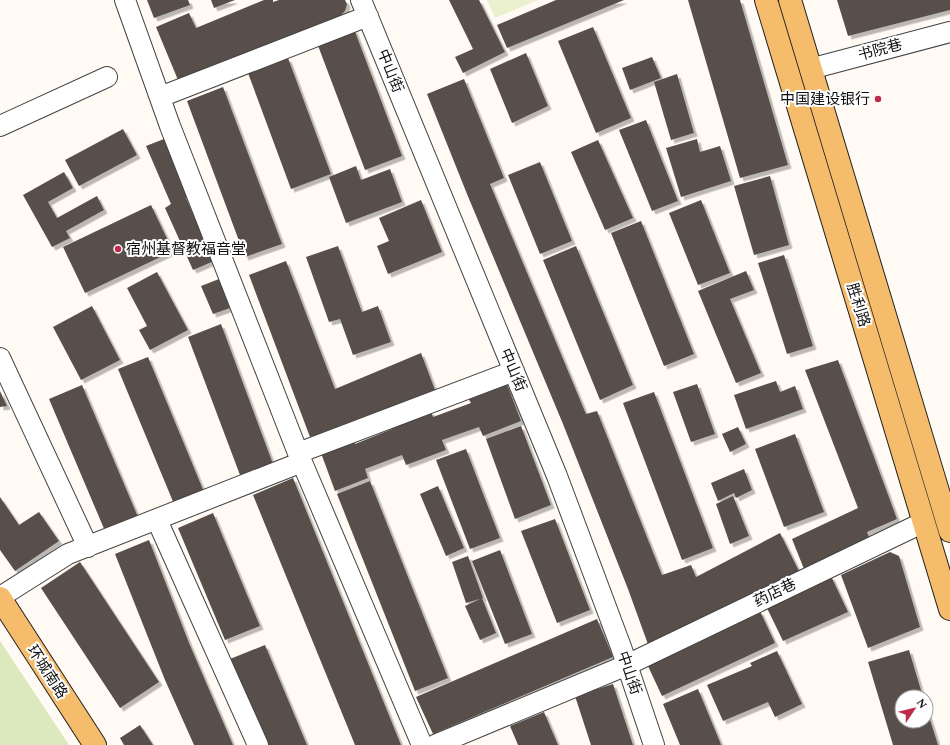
<svg xmlns="http://www.w3.org/2000/svg" width="950" height="745" font-family="Spectral,'Noto Sans SC',serif">
<style>
.green{fill:#dbe9bc}
.pitch{fill:#ebf1ce}
.building{fill:#584f4c;filter:url(#shadow)}
.lines{fill:none;stroke-linecap:round;stroke-linejoin:round}
.minor-casing{stroke:#434343;stroke-width:22}
.major-casing{stroke:#212121;stroke-width:24}
.minor{stroke:#fff;stroke-width:20}
.major{stroke:#f5bc6c;stroke-width:22}
.poi-dot{fill:#be2a4a;stroke:#fff;stroke-width:1.5}
.labels{text-anchor:middle;dominant-baseline:central;stroke-width:4;stroke-linejoin:round;paint-order:stroke}
.street-label{font-size:15px;fill:#101010;stroke:#fff}
.poi-label{font-size:15px;fill:#101010;stroke:#fff;text-anchor:end}
</style>
<defs>
<filter id="shadow"><feDropShadow dx="3.5" dy="3.5" stdDeviation="0" flood-color="#0004"/></filter>
</defs>
<rect width="100%" height="100%" fill="#fffaf3"/>
<path class="green" d="M0 641 69 745H0Z"/>
<path class="pitch" d="M487 0H538L495 18Z"/>
<path class="building" d="M147 0H188L190 5 154 18Z
M211 0H235L214 8Z
M264 0H273V2L279 0H345L347 4 345 11 340 16 178 80 156 27 189 13 196 28Z
M449 0H479L505 52 463 73 455 57 473 49Z
M556 0H624L507 48 497 25Z
M688 0H740L788 165 740 178Z
M837 0H950V10L848 36Z
M593 27 631 118 596 133 558 41Z
M354 29 402 156 365 170 317 43Z
M526 53 548 106 512 123 490 69Z
M652 57 661 78 630 90 622 68Z
M288 58 331 174 291 189 248 73Z
M677 74 694 133 671 140 654 82Z
M464 79 504 178 490 184 586 414 597 411 662 575 691 565 696 577 780 533 799 571 713 613 649 647 628 589 563 424 467 194 427 94Z
M223 87 282 244 245 257 187 101Z
M646 120 678 201 652 211 619 130Z
M123 129 137 155 79 186 65 160Z
M164 139 189 197 186 198 214 261 193 270 165 208 171 204 146 146Z
M697 139 700 152 720 146 731 181 681 197 666 148Z
M598 140 633 218 605 230 571 152Z
M540 162 572 241 540 254 508 175Z
M356 166 361 180 390 169 402 202 346 223 329 177Z
M64 172 73 188 48 202 57 218 97 196 104 210 66 231 70 238 52 247 23 195Z
M770 176 789 245 754 255 734 186Z
M421 200 442 252 388 274 377 246 389 241 379 218Z
M701 200 730 273 698 285 669 213Z
M151 205 173 251 85 293 63 247Z
M641 221 694 354 664 366 611 233Z
M338 246 362 312 378 306 391 342 353 355 340 319 329 322 306 257Z
M576 246 633 385 600 400 543 260Z
M784 255 813 346 787 354 758 263Z
M286 261 335 389 421 353 435 390 310 437 249 275Z
M746 271 754 290 730 299 761 373 736 383 698 291Z
M157 272 188 330 150 350 139 330 147 326 127 288Z
M219 279 230 308 213 314 201 286Z
M92 306 120 360 81 380 53 327Z
M221 324 273 464 240 475 188 337Z
M148 357 204 492 174 504 118 369Z
M838 360 897 519 867 532 869 537 804 569 792 539 858 508 805 370Z
M776 381 780 392 795 386 803 409 746 429 734 395Z
M507 384 521 421 483 436 479 427 442 440 446 450 406 465 402 455 365 469 368 478 335 491 321 453 354 440 355 444 392 429V427L431 411 433 417 471 403 468 398Z
M697 384 715 434 691 442 673 392Z
M82 385 138 517 105 531 49 399Z
M0 391 7 406 0 407Z
M654 392 713 548 682 560 623 403Z
M521 426 551 505 515 519 486 439Z
M738 427 746 444 730 452 722 434Z
M795 434 824 512 784 527 755 449Z
M466 449 500 538 470 549 436 460Z
M744 469 752 490 736 498 734 493 718 501 711 483Z
M293 478 348 614 401 745H355L308 630 253 495Z
M370 481 448 678 415 691 337 494Z
M438 486 464 548 446 556 420 494Z
M733 496 749 536 730 544 716 504Z
M0 497 19 525 39 512 59 541 15 571 0 550Z
M213 513 260 626 225 640 178 528Z
M555 519 590 610 557 623 521 531Z
M149 540 189 643 233 745H194L165 680 115 554Z
M500 550 532 634 505 644 472 561Z
M890 552 899 556 920 627 868 648 841 575Z
M468 556 483 598 466 603 452 562Z
M80 562 159 682 120 708 41 588Z
M831 576 848 612 783 641 766 606Z
M482 598 496 633 480 640 465 606Z
M760 611 775 643 662 696 647 664Z
M597 619 613 657 433 734 416 697Z
M265 645 307 745H267L230 659Z
M909 650 923 697H902V721H926V707L938 745H893L868 662Z
M777 651 802 704 775 717 768 702 723 721 707 685 752 666 750 663Z
M613 684 633 745H591L575 696Z
M698 689 720 742 721 745H680L663 704Z
M544 712 558 745H518L510 726Z
M140 725 153 745H124L120 738Z"/>
<g class="lines">
<g class="minor-casing">
<path id="minor" d="M125 0 170 126 298 453 422 745
M361 0 557 476 621 647 654 745
M810 69 950 32
M160 97 368 16
M0 126 107 77
M0 358 88 547
M298 453 514 371
M157 520 258 745
M0 597 68 554 302 462
M435 745 627 665 924 522"/>
</g>
<g class="major-casing">
<path id="major" d="M766 0 950 609
M790 0 950 531
M0 598 95 745"/>
</g>
<use href="#minor" class="minor"/>
<use href="#major" class="major"/>
</g>
<g class="poi-dot">
<circle cx="878" cy="99" r="4"/>
<circle cx="118" cy="249" r="4"/>
</g>
<g class="labels">
<g class="street-label">
<text transform="translate(880 50) rotate(-15)">书院巷</text>
<text transform="translate(390 71) rotate(68)">中山街</text>
<text transform="translate(858 305) rotate(73)">胜利路</text>
<text transform="translate(513 370) rotate(67)">中山街</text>
<text transform="translate(775 593) rotate(-26)">药店巷</text>
<text transform="translate(47 672) rotate(57)">环城南路</text>
<text transform="translate(629 673) rotate(71)">中山街</text>
</g>
<g class="poi-label">
<text x="870" y="99">中国建设银行</text>
<text x="126" y="249" text-anchor="start">宿州基督教福音堂</text>
</g>
</g>
<g transform="translate(914 709) rotate(55)"><circle r="19" fill="#ffffff" stroke="#9f9f9f"/>
<path d="M0-3L7 15L0 10L-7 15Z" fill="#be2a4a"/>
<text y="-6" font-size="11" font-weight="bold" text-anchor="middle" fill="#101010">N</text>
</g>
</svg>
